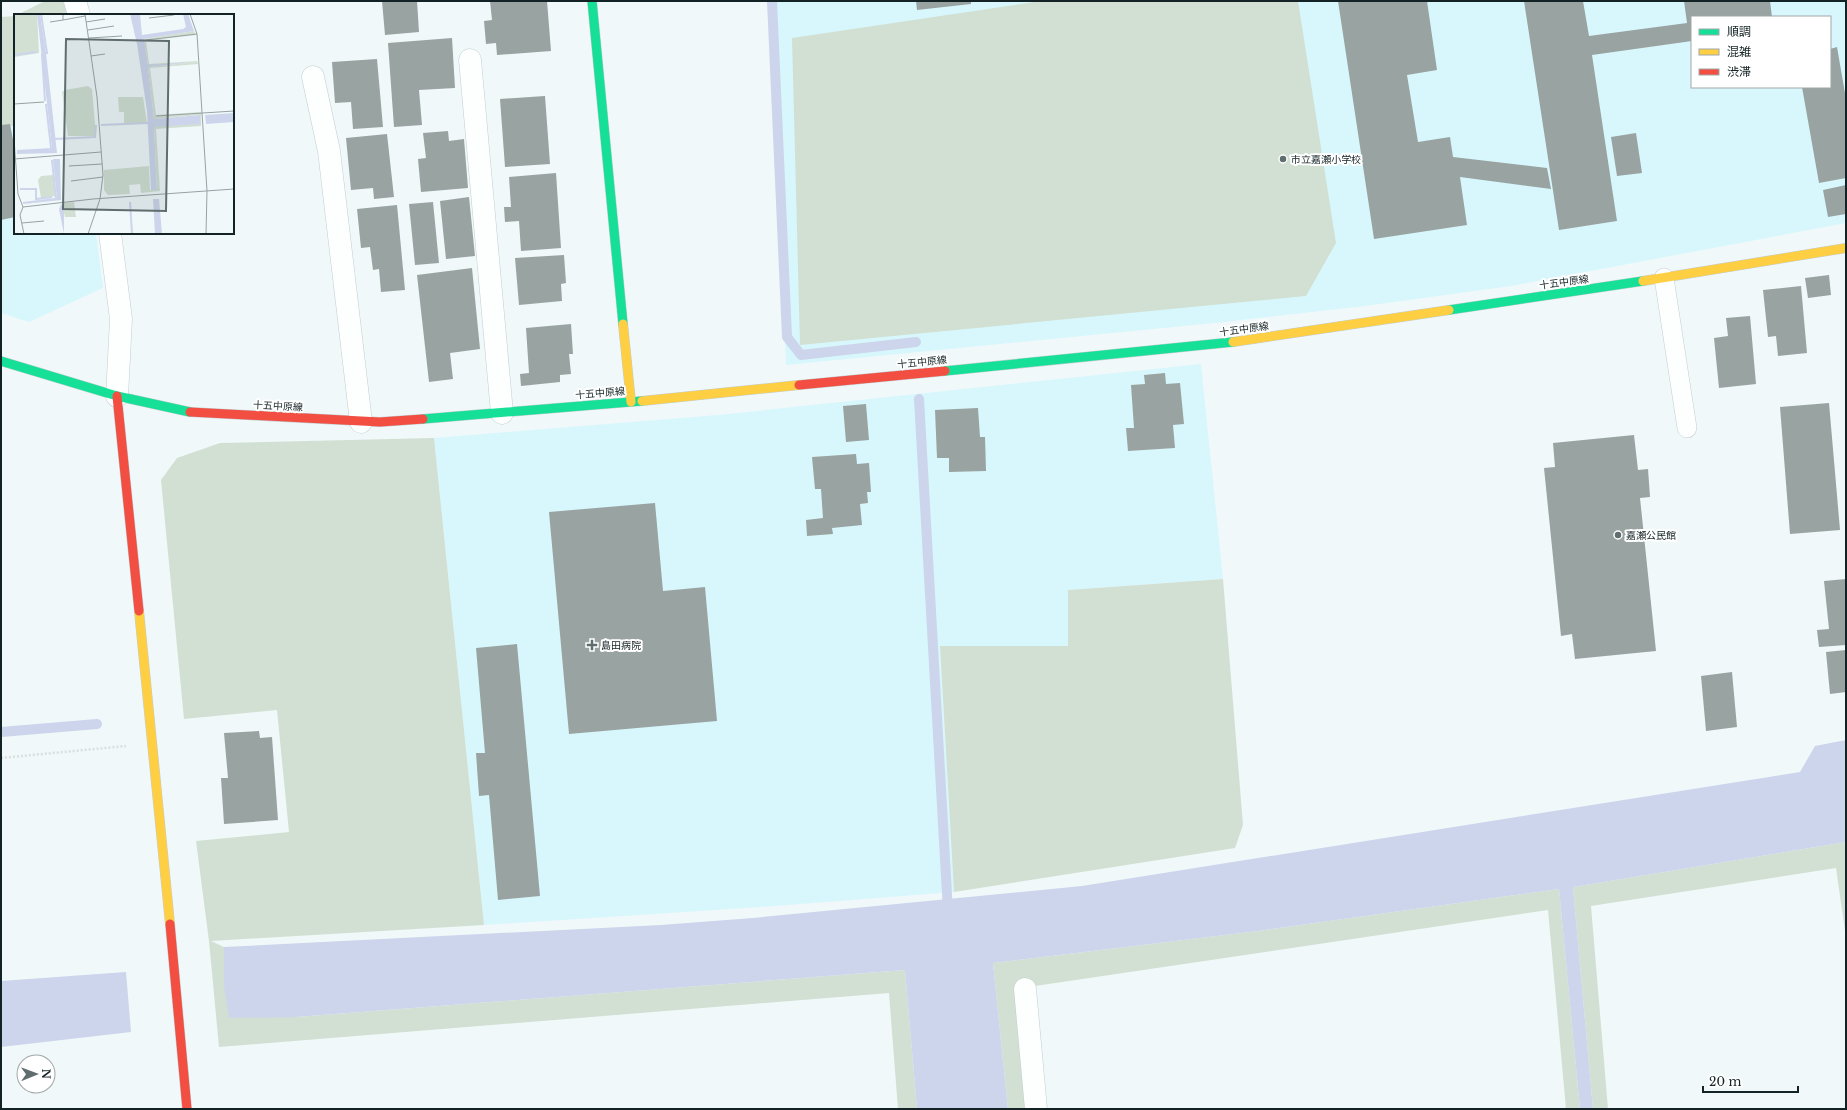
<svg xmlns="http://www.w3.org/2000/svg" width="1847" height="1110" font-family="'Libre Baskerville','Noto Sans JP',serif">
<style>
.built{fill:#d8f7fc;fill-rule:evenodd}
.green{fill:#d1e0d2}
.water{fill:#ccd5eb}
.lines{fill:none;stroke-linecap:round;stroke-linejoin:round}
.stream{stroke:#ccd5eb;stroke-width:10}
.building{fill:#99a3a1}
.lane-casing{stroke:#c2cdcf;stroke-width:20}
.street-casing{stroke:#c2cdcf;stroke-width:23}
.fast-casing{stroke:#c2cdcf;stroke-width:10}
.slow-casing{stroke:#c2cdcf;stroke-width:10}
.jam-casing{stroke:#c2cdcf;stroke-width:10}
.path{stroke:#dbdedf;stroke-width:2.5;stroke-dasharray:2 2;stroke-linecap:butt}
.lane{stroke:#fdfefe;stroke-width:19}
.street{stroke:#fdfefe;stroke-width:22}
.fast{stroke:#16e098;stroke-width:9}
.slow{stroke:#ffcf43;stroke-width:9}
.jam{stroke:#f24e42;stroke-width:9}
.poi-dot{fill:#606d6f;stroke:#fff;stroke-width:1.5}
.labels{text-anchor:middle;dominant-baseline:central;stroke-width:4;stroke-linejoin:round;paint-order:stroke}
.poi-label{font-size:10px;fill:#132224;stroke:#fff;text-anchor:start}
.street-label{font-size:10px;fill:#132224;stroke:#fff}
.inset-river{fill:none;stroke:#ccd5eb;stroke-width:2}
.inset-road{fill:none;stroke:#98a2a4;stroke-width:1}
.view{fill:#606d6f;fill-opacity:0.15;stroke:#606d6f;stroke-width:2}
.inset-edge{fill:none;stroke:#132224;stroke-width:2}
</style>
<rect width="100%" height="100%" fill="#f0f8fa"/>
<path class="built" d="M770 1H1846V223L1511 286 1365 306 1224 322 786 365ZM1692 17H1830V87H1692Z
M15 126V233H96L103 288 29 322 1 313V127Z
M1201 364 1223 579 1068 590V646H940L954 892 762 907 484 925 434 438 718 415Z"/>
<path class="green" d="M45 1H66L68 15H17Z
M1041 1H1298L1336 243 1306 296 800 345 792 38Z
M15 16V126L1 127V17Z
M434 438 484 925 211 941 224 947V987L296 1017 905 970 917 1109H898L889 993 219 1047 209 941 196 841 289 832 277 710 184 719 161 480 177 458 220 443Z
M1223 579 1243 825 1235 848 954 892 940 646H1068V590Z
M1846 842V938L1836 868 1591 906 1608 1109H1593L1573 887Z
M1559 889 1580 1109H1566L1548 910 1035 986 1047 1109H1008L993 963 1258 931Z"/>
<path class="water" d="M1846 740V842L1573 887 1593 1109H1580L1559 889 1258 931 993 963 1008 1109H917L905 970 296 1017 229 1018 224 987V947L661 925 753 918 1082 886 1800 772 1815 746Z
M126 972 131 1032 1 1047V981Z"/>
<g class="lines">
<path class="stream" d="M772 1 787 337 801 355 916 342
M919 399 948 912
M1 732 97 724"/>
</g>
<path class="building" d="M382 1H417L419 32 385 35Z
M490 1H547L551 51 497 55 496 43 486 44 484 21 492 20Z
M916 1H971V4L917 10Z
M1338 1H1427L1437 70 1407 75 1418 142 1450 137 1453 157 1547 168 1551 189 1460 177 1467 225 1374 239Z
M1524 1H1583L1589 36 1687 23 1684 1H1770L1772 17H1692V41L1592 55 1617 221 1559 230Z
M452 38 455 88 419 90 422 125 394 127 388 43Z
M1837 47 1846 99V178L1819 183 1802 87H1830V49Z
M377 59 383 127 353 129 351 102 335 103 332 62Z
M545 96 550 164 505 167 500 99Z
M10 124 14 145H15V217L1 220V125Z
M448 131 449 141 464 139 468 188 421 192 418 159 426 158 423 133Z
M1636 133 1642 173 1617 176 1611 137Z
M387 134 394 197 374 199 373 188 351 190 346 138Z
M556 173 561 248 521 251 519 221 505 222 504 207H511L509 177Z
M1846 185V214L1828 217 1823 190Z
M469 197 475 256 446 259 440 201Z
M433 202 439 263 415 265 409 204Z
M397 205 405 290 381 292 379 269 373 270 370 247 361 248 357 209Z
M564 255 566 283 561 284 562 301 519 305 515 258Z
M472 268 480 349 450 353 453 379 429 382 417 275Z
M1829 275 1831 295 1808 298 1805 278Z
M1801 286 1807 353 1778 356 1776 336 1768 337 1763 290Z
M1750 316 1756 384 1719 388 1714 338 1728 336 1726 318Z
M571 324 573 354H569L571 374 560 375V382L521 386 520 374 529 373 526 328Z
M1165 373 1166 384 1180 383 1184 424 1173 425 1175 448 1128 451 1126 428H1134L1131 385 1145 384 1144 375Z
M1829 403 1840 530 1790 534 1780 407Z
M866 404 869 440 846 442 843 406Z
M978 408 980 437H985L986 471 949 472V458H937L935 410Z
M1634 435 1638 470 1648 469 1650 497 1640 498 1656 651 1575 659 1572 634 1561 636 1544 468 1555 467 1553 443Z
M856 454 857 464 869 463 871 492H867L868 503 860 504 862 525 832 528 833 534 807 536 806 520 823 518 821 489H815L812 457Z
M655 503 663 591 705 587 717 721 569 734 549 512Z
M1846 579V645L1819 647 1817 630 1829 629 1824 581Z
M517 644 540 896 498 900 489 795 479 796 476 753H485L476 648Z
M1846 650V692L1830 694 1826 652Z
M1732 672 1737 727 1706 731 1701 676Z
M259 731 260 738 272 737 278 820 224 824 221 778H228L224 733Z"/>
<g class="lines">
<g class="lane-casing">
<path id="lane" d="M1664 278 1687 428"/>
</g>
<g class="street-casing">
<path id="street" d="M75 1 79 15
M470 60 502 413
M313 77 329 151 361 422
M110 233 121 319 117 396
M1025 989 1036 1109"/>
</g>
<g class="fast-casing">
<path id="fast" d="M592 1 623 324
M1449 310 1643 281
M1 361 117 396 190 412
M945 371 1233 342
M423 419 642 401"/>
</g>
<g class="slow-casing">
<path id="slow" d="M1643 281 1846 248
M623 324 631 402
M1233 342 1449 310
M642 401 799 385
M139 611 170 924"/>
</g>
<g class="jam-casing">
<path id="jam" d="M799 385 945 371
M117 396 139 611
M190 412 380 422 423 419
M170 924 187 1109"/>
</g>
<path class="path" d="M1 758 126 746"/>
<use href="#lane" class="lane"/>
<use href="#street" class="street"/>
<use href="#fast" class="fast"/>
<use href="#slow" class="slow"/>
<use href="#jam" class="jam"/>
</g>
<g class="poi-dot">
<circle cx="1283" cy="159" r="4"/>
<circle cx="1618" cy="535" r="4"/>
<path d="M590 639h4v4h4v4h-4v4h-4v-4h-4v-4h4z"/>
</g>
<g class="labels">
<g class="poi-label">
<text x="1291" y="159">市立嘉瀬小学校</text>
<text x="1626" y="535">嘉瀬公民館</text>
<text x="601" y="645">島田病院</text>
</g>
<g class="street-label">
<text transform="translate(1564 282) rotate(-8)">十五中原線</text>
<text transform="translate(1244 329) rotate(-8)">十五中原線</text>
<text transform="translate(922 362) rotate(-6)">十五中原線</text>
<text transform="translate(600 393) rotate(-5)">十五中原線</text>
<text transform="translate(278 406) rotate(3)">十五中原線</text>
</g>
</g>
<g transform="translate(14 14)">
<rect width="220" height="220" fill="#f0f8fa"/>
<path d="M0 0H23L25 39 0 43ZM180 17 182 21 132 27 135 50 183 47 184 50 136 54 142 101 187 98V112L142 115 146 177 127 179 126 170 115 171 116 180 94 181 90 176V156L135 152 136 176H143L140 113 186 101 140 105 134 53 183 48 134 52 130 25ZM74 72 78 75 82 122H54L48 78 51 76ZM104 83H129L133 109 110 110V98H105ZM39 161 41 182 27 184 24 166 27 162ZM60 188 62 203H51L48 189Z" fill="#d1e0d2"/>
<path d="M23 0H26L32 39 43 139 3 140V136L38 134ZM116 0H126L128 21 169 15 172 13 169 0H174L180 17 130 25 134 51 183 48 134 53 140 105 186 101V106L187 110 140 113 143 176H137L133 97 123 30ZM220 99V108L192 110 191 101ZM39 145H46L47 186 10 190 43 185ZM139 185H145L148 220H141ZM47 190 50 194V220L45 195Z" fill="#ccd5eb"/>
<path class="inset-river" d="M27 0 33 39H31M28 40 31 87M0 41 22 38M32 90 37 134M87 111 134 109M40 125 81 123 82 111M6 175H22V185L38 183M116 188 118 220M9 189 42 185 38 146"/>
<path class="inset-road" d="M49 0V6L71 2M71 0 83 83 89 161 86 185 74 220M176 0 183 20 193 177 192 220M135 4 160 1M36 8 49 6M72 8 91 5M74 16 100 12M75 24 108 22M132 26 183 20M77 42 91 40M0 90 30 88M142 102 220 97M0 125 4 180 9 193M0 145 87 138M55 152 88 150M57 167 89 163M9 193 79 185 220 175M9 193 6 201 10 220M8 209 30 207"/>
<path class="view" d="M52 25 155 27 152 197 49 195Z"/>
<rect width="220" height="220" class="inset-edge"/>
</g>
<rect width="1847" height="1110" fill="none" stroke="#132224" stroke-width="4"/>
<rect x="1691" y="16" width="140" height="72" fill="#ffffff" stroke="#a1a7a7"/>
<rect x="1699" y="29" width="20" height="6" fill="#16e098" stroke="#a1a7a7"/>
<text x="1727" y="36" font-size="12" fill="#132224">順調</text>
<rect x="1699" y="49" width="20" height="6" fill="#ffcf43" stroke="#a1a7a7"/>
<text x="1727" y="56" font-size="12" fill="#132224">混雑</text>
<rect x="1699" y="69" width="20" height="6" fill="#f24e42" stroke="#a1a7a7"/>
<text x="1727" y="76" font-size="12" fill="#132224">渋滞</text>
<g transform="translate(36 1074) rotate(89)"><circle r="19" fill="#ffffff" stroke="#a1a7a7"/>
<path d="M0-3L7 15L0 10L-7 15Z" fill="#606d6f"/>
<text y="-6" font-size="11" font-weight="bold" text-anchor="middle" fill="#132224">N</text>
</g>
<path d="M1703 1086v6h95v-6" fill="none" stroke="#132224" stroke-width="2"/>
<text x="1709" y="1086" font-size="12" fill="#132224" stroke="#ffffff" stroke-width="3" paint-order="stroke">20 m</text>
</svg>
